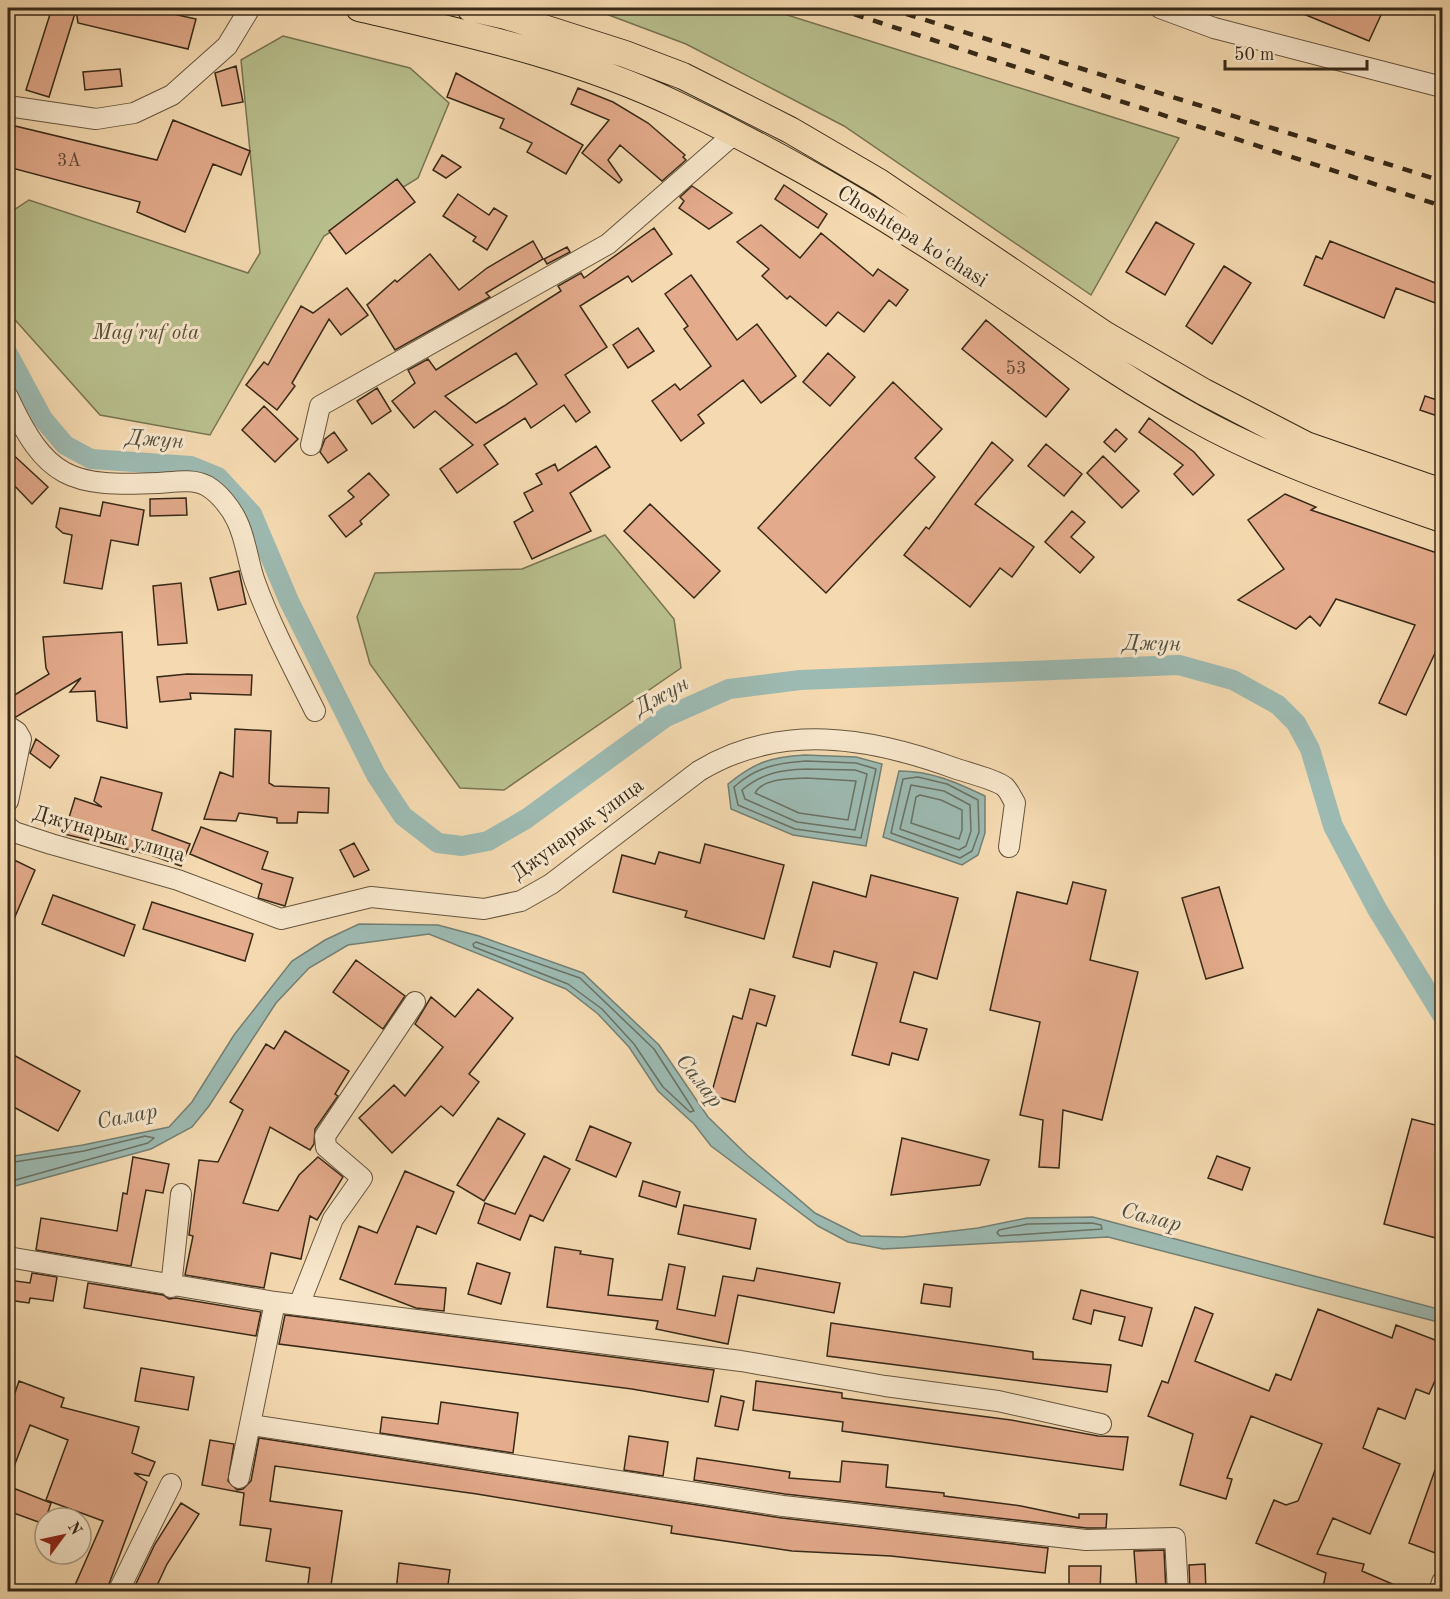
<svg xmlns="http://www.w3.org/2000/svg" width="1450" height="1599" font-family="'Old Standard TT',serif">
<style>
.green{fill:#b9c08e;stroke:#787452;stroke-width:1.5}
.water{fill:#9dbab2;stroke:#748074;stroke-width:1.5}
.lines{fill:none;stroke-linecap:round;stroke-linejoin:round}
.shore{stroke:#6a7264;stroke-width:1.5}
.canal{stroke:#9dbab2;stroke-width:20}
.building{fill:#e3aa8b;stroke:#372917;stroke-width:1.5;fill-rule:evenodd}
.minor-casing{stroke:#66553e;stroke-width:22}
.major-casing{stroke:#372917;stroke-width:28}
.minor{stroke:#f8e7cc;stroke-width:20}
.major{stroke:#f5dab1;stroke-width:26}
.rail{stroke:#372917;stroke-width:4.5;stroke-dasharray:10 10;stroke-linecap:butt}
.labels{text-anchor:middle;dominant-baseline:central;stroke-width:6;stroke-linejoin:round;paint-order:stroke}
.number-label{font-size:18px;fill:#624934}
.street-label{font-size:21px;fill:#372917;stroke:#f8e7cc}
.park-label{font-size:21px;font-style:italic;fill:#584f35;stroke:#f8e7cc}
.water-label{font-size:22px;font-style:italic;fill:#504d3e;stroke:#f8e7cc}
</style>
<rect width="100%" height="100%" fill="#f5dab1"/>
<filter id="stains"><feTurbulence type="fractalNoise" baseFrequency=".00333" numOctaves="4"/><feColorMatrix values="0 0 0 0 .2 0 0 0 0 .09 0 0 0 0 .02 0 0 0 .5 -.17"/></filter>
<radialGradient id="worn" r=".72"><stop offset=".6" stop-color="#630" stop-opacity="0"/><stop offset="1" stop-color="#630" stop-opacity=".3"/></radialGradient>
<path class="green" d="M590 8H765L1179 138 1091 295 844 126 686 44Z
M283 36 410 68 449 103 418 178 324 236 210 435 100 415 8 312V214L29 200 248 273 260 253 241 60Z
M605 535 674 619 681 668 504 790 460 788 370 664 357 617 375 573 522 569Z"/>
<path class="water" d="M805 755 856 757 882 764 866 846 793 835 731 809 728 784C755 762 771 757 805 755Z
M899 771C931 771 956 782 985 796V833L978 855 962 865 883 837Z
M359 924 438 925 479 936 583 973 659 1045 708 1117 747 1155 815 1213 861 1236 903 1237 978 1228 1027 1218 1093 1217 1442 1310V1323L1108 1237 883 1249 848 1242 818 1226 711 1146 694 1124 658 1091 629 1047 598 1014 566 989 429 934 348 945 309 968 276 1003 209 1106 192 1127 151 1149 8 1188V1157L83 1145 169 1127 192 1102 234 1035 292 961 325 940Z"/>
<g class="lines">
<path class="shore" d="M806 761 856 763 876 769 861 838 795 829 738 805 734 787C756 767 777 763 806 761Z
M806 769 855 770 867 774 855 830 797 822 745 799 742 790C762 773 781 770 806 769Z
M918 777 947 784 978 800 979 832 972 851 960 858 891 833 903 779Z
M806 778 856 781 848 820 799 813 755 793C763 778 790 779 806 778Z
M911 785 944 791 970 805 971 831 966 846 959 850 900 829Z
M920 795 941 800 962 810V830L959 839 911 823 916 797Z
M476 942 580 978 654 1049 694 1111 690 1112 663 1087 634 1044 602 1009 568 984 474 947 473 944Z
M8 1163 84 1151 145 1136 154 1138 148 1143 8 1182
M1092 1223 1101 1225 1102 1229 1000 1236 997 1233 999 1230 1028 1224Z"/>
<path class="canal" d="M8 354 43 419 65 445 91 459 191 466 218 477 252 514 289 601 376 775 403 816 438 843 462 846 488 841 526 819 666 717 729 689 800 680 1179 665 1233 680 1278 705 1296 723 1310 749 1333 826 1377 909 1442 1015"/>
</g>
<path class="building" d="M52 8H146L196 19 188 49 78 23 76 10 49 97 26 90Z
M1289 8H1364L1381 15 1369 41Z
M236 66 243 102 222 106 215 73Z
M120 69 122 86 85 90 83 72Z
M456 73 583 145 566 174 527 152 532 143 500 128 504 119 447 97Z
M578 88 613 102 648 123 685 155 683 157 686 160 662 181 620 145 608 160 622 180 619 183 582 153 609 120 571 104Z
M173 120 250 151 241 175 213 164 185 232 137 212 140 202 8 167V151L15 126 157 160Z
M442 155 461 167 446 178 433 170Z
M397 179 415 202 346 254 329 231Z
M784 185 827 214 818 228 775 199Z
M692 186 732 213 709 229 679 208 684 201 680 197Z
M458 194 489 215 494 208 507 216 487 250 473 241 476 237 443 216Z
M1156 222 1194 244 1165 295 1126 272Z
M761 225 800 258 821 233 873 276 878 269 908 290 896 306 889 300 864 332 838 312 826 326 790 296 787 299 762 276 769 269 737 242Z
M654 228 672 254 632 282 628 276 580 306 607 347 565 375 590 412 576 422 564 405 531 428 525 418 484 445 498 464 457 493 440 469 473 445 435 411 414 428 392 401 415 383 408 370 428 359 436 370 561 291 558 286 581 273 584 278ZM516 353 537 384 504 406 476 423 445 396Z
M533 241 543 259 486 293 490 297 395 350 367 305 395 280 397 282 430 254 459 290 487 268Z
M1330 241 1443 286V306L1396 288 1384 318 1304 285 1316 256 1322 259Z
M567 247 570 252 547 264 544 259Z
M1224 266 1251 283 1212 344 1186 326Z
M691 275 737 340 757 324 796 376 761 403 743 380 698 415 704 423 681 441 652 401 675 384 680 390 711 366 684 329 688 326 665 294Z
M347 288 368 315 341 335 329 319 292 383 295 386 277 410 246 385 264 362 268 365 301 306 313 313Z
M986 320 1069 389 1046 417 962 349Z
M638 328 654 351 628 368 613 345Z
M828 353 855 377 830 406 803 382Z
M893 382 942 429 915 458 935 477 826 593 758 528Z
M377 388 391 411 372 424 357 401Z
M1425 396 1443 402V418L1420 410Z
M264 406 298 439 275 462 242 430Z
M1149 418 1194 452 1214 475 1193 495 1174 474 1183 465 1139 432Z
M1116 429 1127 439 1115 452 1104 442Z
M334 432 347 450 328 463 320 452 325 439Z
M992 442 1013 460 975 504 1034 547 1012 577 1000 568 970 607 904 555 926 527 929 529Z
M1046 444 1082 474 1064 496 1028 466Z
M596 446 610 467 570 493 591 531 532 559 514 522 533 511 524 493 542 484 536 474 555 464 558 471Z
M8 450 48 487 32 504 8 479Z
M1103 456 1139 491 1122 508 1087 473Z
M369 473 389 495 360 521 362 524 346 537 329 516 354 497 348 491Z
M1285 494 1316 507 1311 510 1443 555V636L1406 715 1379 703 1415 625 1336 599 1320 626 1310 616 1296 629 1238 600 1284 569 1248 520Z
M186 498 187 515 150 516V499Z
M103 502 144 510 138 545 111 540 102 589 64 583 72 535 63 533 56 527 60 508 100 516Z
M650 504 720 571 694 598 624 531Z
M1072 511 1085 522 1071 537 1094 557 1080 573 1045 542Z
M239 571 246 604 218 610 210 578Z
M181 583 187 643 158 645 153 586Z
M122 632 127 728 97 721 95 691 70 692 81 678 16 717 11 715 8 709V699L49 674 46 668 43 637Z
M187 674 252 675 251 695 190 693 191 699 160 702 157 677Z
M235 729 271 731 269 783 274 786 329 788 328 813 298 812 297 823H277V818L239 813 236 821 204 819 220 772 233 777Z
M36 739 59 756 50 768 30 753Z
M101 777 162 793 152 830 190 844 181 866 151 855 64 834 75 798 102 807 94 801Z
M201 827 268 852 262 869 293 878 285 906 258 898 262 884 190 854Z
M354 843 369 870 354 877 340 850Z
M705 844 784 865 764 939 685 917 687 911 613 892 622 855 655 864 659 852 700 863Z
M8 857 35 870 8 933Z
M871 875 958 898 937 979 914 972 900 1022 927 1029 918 1060 892 1053 889 1065 852 1055 877 963 834 951 830 967 793 957 813 882 866 897Z
M1073 882 1106 890 1090 960 1138 972 1102 1120 1063 1110 1059 1168 1039 1167 1043 1120 1020 1115 1040 1022 990 1010 1017 892 1067 904Z
M1219 887 1243 968 1206 979 1182 898Z
M53 895 135 925 124 956 42 924Z
M152 902 253 934 245 961 143 929Z
M356 960 405 996 383 1029 333 992Z
M478 989 513 1018 469 1074 479 1082 453 1116 441 1106 392 1153 359 1118 394 1085 405 1096 443 1047 415 1024 431 997 455 1017Z
M750 989 775 996 766 1026 757 1023 735 1102 711 1095 733 1016 742 1019Z
M285 1031 349 1071 335 1094 338 1096 315 1129 314 1144 310 1150 270 1127 243 1203 278 1211 299 1175 318 1157 343 1177 317 1220 310 1216 301 1259 271 1253 264 1288 185 1275 193 1236 189 1235 199 1160 218 1162 243 1110 230 1102 266 1044 274 1049Z
M8 1052 80 1091 58 1131 8 1104Z
M498 1118 525 1134 484 1201 457 1185Z
M1412 1119 1443 1127V1240L1384 1224Z
M590 1126 631 1143 616 1177 576 1160Z
M902 1138 989 1160 980 1185 891 1195Z
M544 1156 570 1169 543 1221 530 1215 520 1240 478 1223 485 1203 515 1214Z
M1217 1156 1250 1168 1242 1190 1208 1178Z
M133 1157 169 1164 163 1193 146 1190 131 1266 36 1250 41 1218 117 1231 123 1193 127 1194Z
M405 1171 454 1192 436 1234 417 1226 395 1284 446 1288 444 1311 416 1308 340 1279 359 1226 377 1233Z
M643 1181 680 1192 676 1207 639 1196Z
M684 1205 756 1219 750 1249 678 1234Z
M555 1247 581 1251 580 1254 613 1259 608 1295 662 1300 669 1264 685 1267 677 1309 715 1316 723 1276 754 1281 757 1268 840 1283 834 1313 738 1295 728 1344 656 1329 658 1321 547 1307Z
M477 1263 510 1273 501 1304 468 1294Z
M32 1273 57 1277 53 1301 30 1298 29 1303 8 1300V1280L30 1283Z
M88 1283 163 1295 169 1299 176 1298 261 1312 256 1336 84 1308Z
M924 1284 952 1288 950 1307 921 1303Z
M1081 1290 1152 1308 1142 1346 1119 1340 1125 1317 1094 1310 1091 1324 1073 1319Z
M1195 1307 1213 1314 1195 1361 1269 1391 1276 1374 1291 1380 1318 1309 1392 1338 1396 1325 1443 1343V1363L1429 1394 1416 1389 1405 1419 1378 1408 1363 1448 1400 1464 1370 1534 1333 1518 1317 1554 1364 1564 1362 1571 1411 1592H1322L1326 1573 1256 1543 1274 1500 1286 1505 1298 1501 1322 1444 1251 1416 1227 1478 1232 1479 1226 1499 1180 1485 1193 1434 1148 1416 1162 1381 1168 1383Z
M285 1315 714 1370 708 1402 632 1389 279 1344Z
M831 1323 1033 1352V1359L1111 1365 1107 1392 827 1356Z
M141 1368 194 1377 188 1410 135 1401Z
M19 1381 64 1398 61 1407 139 1427 132 1453 155 1462 149 1476 134 1473 147 1482 106 1592H72L103 1521 46 1500 68 1440 30 1425 8 1482V1413Z
M756 1381 842 1393V1398L1011 1420 1098 1436 1128 1437 1123 1470 842 1431 843 1422 753 1410Z
M721 1396 744 1401 738 1430 715 1426Z
M441 1402 518 1413 513 1453 380 1433 382 1417 438 1424Z
M629 1436 668 1442 663 1476 624 1470Z
M259 1438 782 1518 1048 1548 1045 1573 891 1556 792 1551 671 1533 672 1526 477 1494 275 1466 270 1501 342 1511 330 1592H307L310 1568 266 1561 271 1529 240 1525 244 1493 202 1485 210 1440 234 1444 228 1481 237 1490 243 1489 251 1481Z
M1440 1456 1443 1457V1556L1409 1543Z
M697 1458 790 1472 789 1478 840 1482 842 1461 888 1465 886 1487 944 1493V1496L1021 1506 1079 1518V1514H1107L1106 1528H1087L785 1494 694 1480Z
M8 1486 51 1503 44 1524 8 1511Z
M181 1503 199 1514 167 1564 154 1592H132L155 1544Z
M1164 1550 1166 1592H1137L1134 1551Z
M399 1563 450 1570 447 1592H396Z
M1205 1564 1206 1592H1190L1189 1565Z
M1069 1566H1101L1100 1592H1069Z"/>
<g class="lines">
<g class="minor-casing">
<path id="minor" d="M1160 8 1214 28 1442 87
M8 106 96 119 134 113 172 95 227 46 250 8
M8 397C46 479 70 487 158 483 174 482 193 478 207 486 219 493 231 508 237 521 246 539 248 563 255 582 271 626 294 669 315 711
M311 445 320 406 608 244 733 135
M8 726 17 732 21 739 8 801
M8 827 14 832 51 844 178 880 281 919 371 897 484 909 521 901 551 884 699 771C780 722 869 737 954 768 965 772 997 780 1005 787 1009 791 1012 798 1015 803L1009 847
M8 1257 275 1302 741 1361 885 1386 998 1401 1101 1424
M171 1287 181 1194
M299 1305 333 1219 362 1178 326 1147 325 1136 415 1002
M251 1425 783 1506 1086 1540 1175 1538 1178 1592
M239 1478 275 1302
M118 1592 171 1484
M1439 1592 1442 1582"/>
</g>
<g class="major-casing">
<path id="major" d="M359 8C466 33 577 57 677 105 770 149 860 201 946 257 1029 311 1109 371 1196 419 1274 462 1358 490 1442 519
M470 8 506 16 625 54 683 76 790 130 879 182 1104 334 1204 392 1306 445 1442 492"/>
</g>
<use href="#minor" class="minor"/>
<use href="#major" class="major"/>
<path class="rail" d="M835 8 1442 206
M887 8 1442 181"/>
</g>
<g class="labels">
<g class="number-label">
<text x="69" y="161">3A</text>
<text x="1016" y="369">53</text>
</g>
<g class="street-label">
<text transform="translate(912 237) rotate(32)">Choshtepa ko'chasi</text>
<text transform="translate(578 830) rotate(-36)">Джунарык улица</text>
<text transform="translate(109 835) rotate(16)">Джунарык улица</text>
</g>
<g class="park-label">
<text x="146" y="333">Mag'ruf ota</text>
</g>
<g class="water-label">
<text transform="translate(155 440) rotate(4)">Джун</text>
<text transform="translate(1152 644) rotate(1)">Джун</text>
<text transform="translate(662 696) rotate(-29)">Джун</text>
<text transform="translate(699 1081) rotate(52)">Салар</text>
<text transform="translate(127 1117) rotate(-11)">Салар</text>
<text transform="translate(1151 1218) rotate(14)">Салар</text>
</g>
</g>
<rect width="1450" height="1599" fill="none" stroke="#f5dab1" stroke-width="30"/>
<rect x="9" y="9" width="1432" height="1581" fill="none" stroke="#372917" stroke-width="3"/>
<rect x="15" y="15" width="1420" height="1569" fill="none" stroke="#372917" stroke-width="1.5"/>
<g transform="translate(63 1536) rotate(57)"><circle r="28" fill="#f8e7cc" stroke="#ab9b84" stroke-width="1.5"/>
<path d="M0-4.5L10 22L0 15L-10 22Z" fill="#8f2418"/>
<text y="-9" font-size="16" font-weight="bold" text-anchor="middle" fill="#372917">N</text>
</g>
<path d="M1225 60v9h142v-9" fill="none" stroke="#372917" stroke-width="3"/>
<text x="1234" y="60" font-size="18" fill="#372917" stroke="#f8e7cc" stroke-width="4.5" paint-order="stroke">50 m</text>
<rect width="100%" height="100%" filter="url(#stains)"/>
<rect width="100%" height="100%" fill="url(#worn)"/>
</svg>
